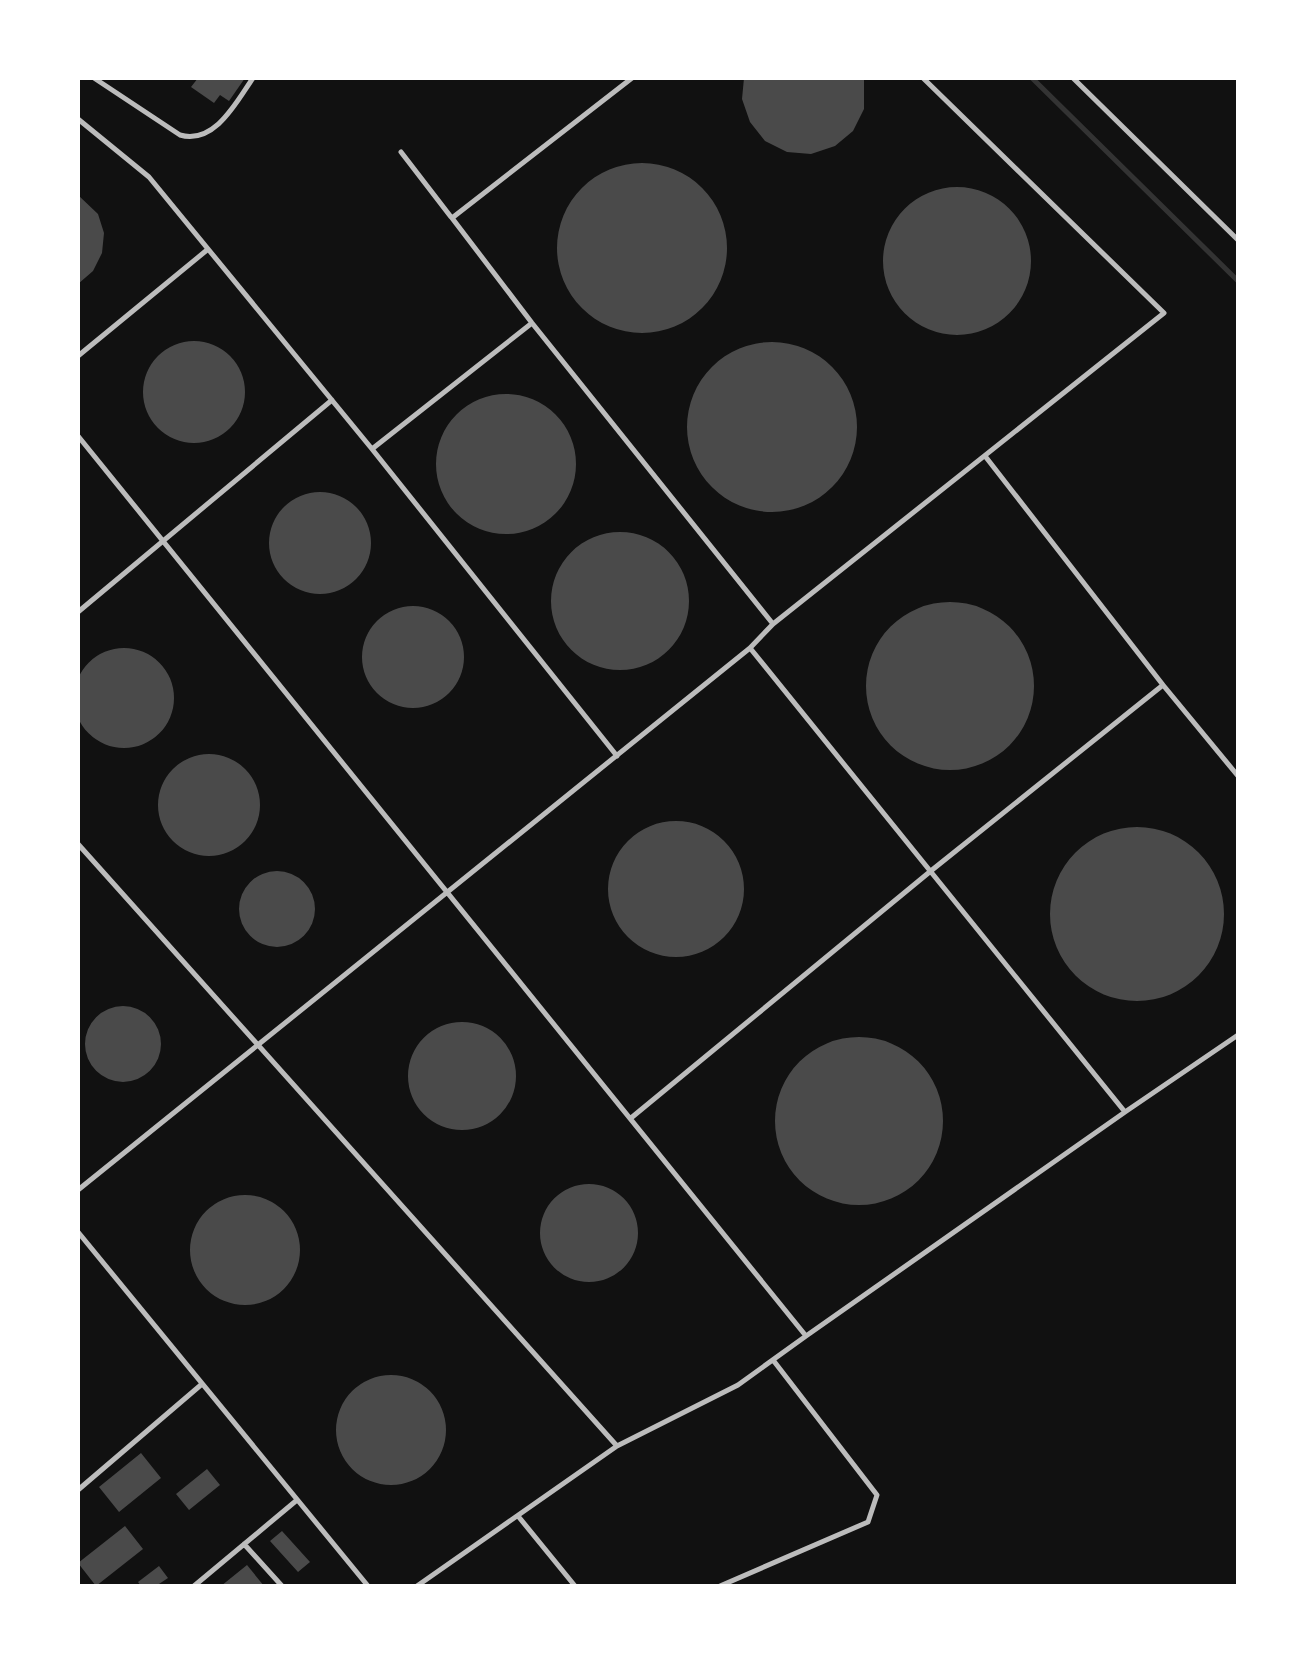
<svg xmlns="http://www.w3.org/2000/svg" width="1316" height="1664" font-family="Quicksand,sans-serif">
<style>
.lines{fill:none;stroke-linecap:round;stroke-linejoin:round}
.stream{stroke:#333;stroke-width:5}
.building{fill:#4a4a4a}
.service{stroke:#bcbcbc;stroke-width:5}
</style>
<rect width="100%" height="100%" fill="#111"/>
<g class="lines">
<path class="stream" d="M1032 78 1238 281"/>
</g>
<path class="building" d="M198 78H245L229 101 220 95 214 103 191 87Z
M744 78H864V109L853 131 835 146 811 154 787 152 765 141 750 122 742 99Z
M557 248a85 85 0 1 1 170 0a85 85 0 1 1-170 0Z
M883 261a74 74 0 1 1 148 0a74 74 0 1 1-148 0Z
M78 195 98 214 104 233 102 253 93 271 78 284Z
M143 392a51 51 0 1 1 102 0a51 51 0 1 1-102 0Z
M687 427a85 85 0 1 1 170 0a85 85 0 1 1-170 0Z
M436 464a70 70 0 1 1 140 0a70 70 0 1 1-140 0Z
M269 543a51 51 0 1 1 102 0a51 51 0 1 1-102 0Z
M551 601a69 69 0 1 1 138 0a69 69 0 1 1-138 0Z
M866 686a84 84 0 1 1 168 0a84 84 0 1 1-168 0Z
M362 657a51 51 0 1 1 102 0a51 51 0 1 1-102 0Z
M74 698a50 50 0 1 1 100 0a50 50 0 1 1-100 0Z
M158 805a51 51 0 1 1 102 0a51 51 0 1 1-102 0Z
M608 889a68 68 0 1 1 136 0a68 68 0 1 1-136 0Z
M1050 914a87 87 0 1 1 174 0a87 87 0 1 1-174 0Z
M239 909a38 38 0 1 1 76 0a38 38 0 1 1-76 0Z
M85 1044a38 38 0 1 1 76 0a38 38 0 1 1-76 0Z
M408 1076a54 54 0 1 1 108 0a54 54 0 1 1-108 0Z
M775 1121a84 84 0 1 1 168 0a84 84 0 1 1-168 0Z
M540 1233a49 49 0 1 1 98 0a49 49 0 1 1-98 0Z
M190 1250a55 55 0 1 1 110 0a55 55 0 1 1-110 0Z
M336 1430a55 55 0 1 1 110 0a55 55 0 1 1-110 0Z
M141 1453 161 1478 119 1512 99 1487Z
M207 1469 220 1485 189 1510 176 1494Z
M125 1526 143 1549 96 1586 78 1563Z
M282 1531 310 1562 298 1572 270 1541Z
M247 1565 264 1586H221Z
M159 1566 168 1578 156 1586H141L138 1582Z"/>
<g class="lines">
<path class="service" d="M94 78 180 135C215 145 237 101 253 78
M632 78 452 218 532 323 773 624
M1073 78 1238 240
M78 119 149 177 372 449
M401 152 451 217
M532 323 372 449 617 756
M78 356 207 250
M78 436 806 1336 1125 1112 750 648
M78 612 332 400
M1163 685 1238 776
M78 844 617 1446 738 1385 806 1336
M1125 1112 1238 1035
M631 1118 932 870 1163 685 985 456
M78 1190 750 648 773 624 1164 313 923 78
M78 1232 368 1586
M78 1490 202 1384
M518 1516 575 1586
M244 1544 282 1586
M194 1586 297 1500
M417 1586 617 1446
M720 1586 868 1522 877 1495 773 1360"/>
</g>
<rect width="1316" height="1664" fill="none" stroke="#ffffff" stroke-width="160"/>
</svg>
